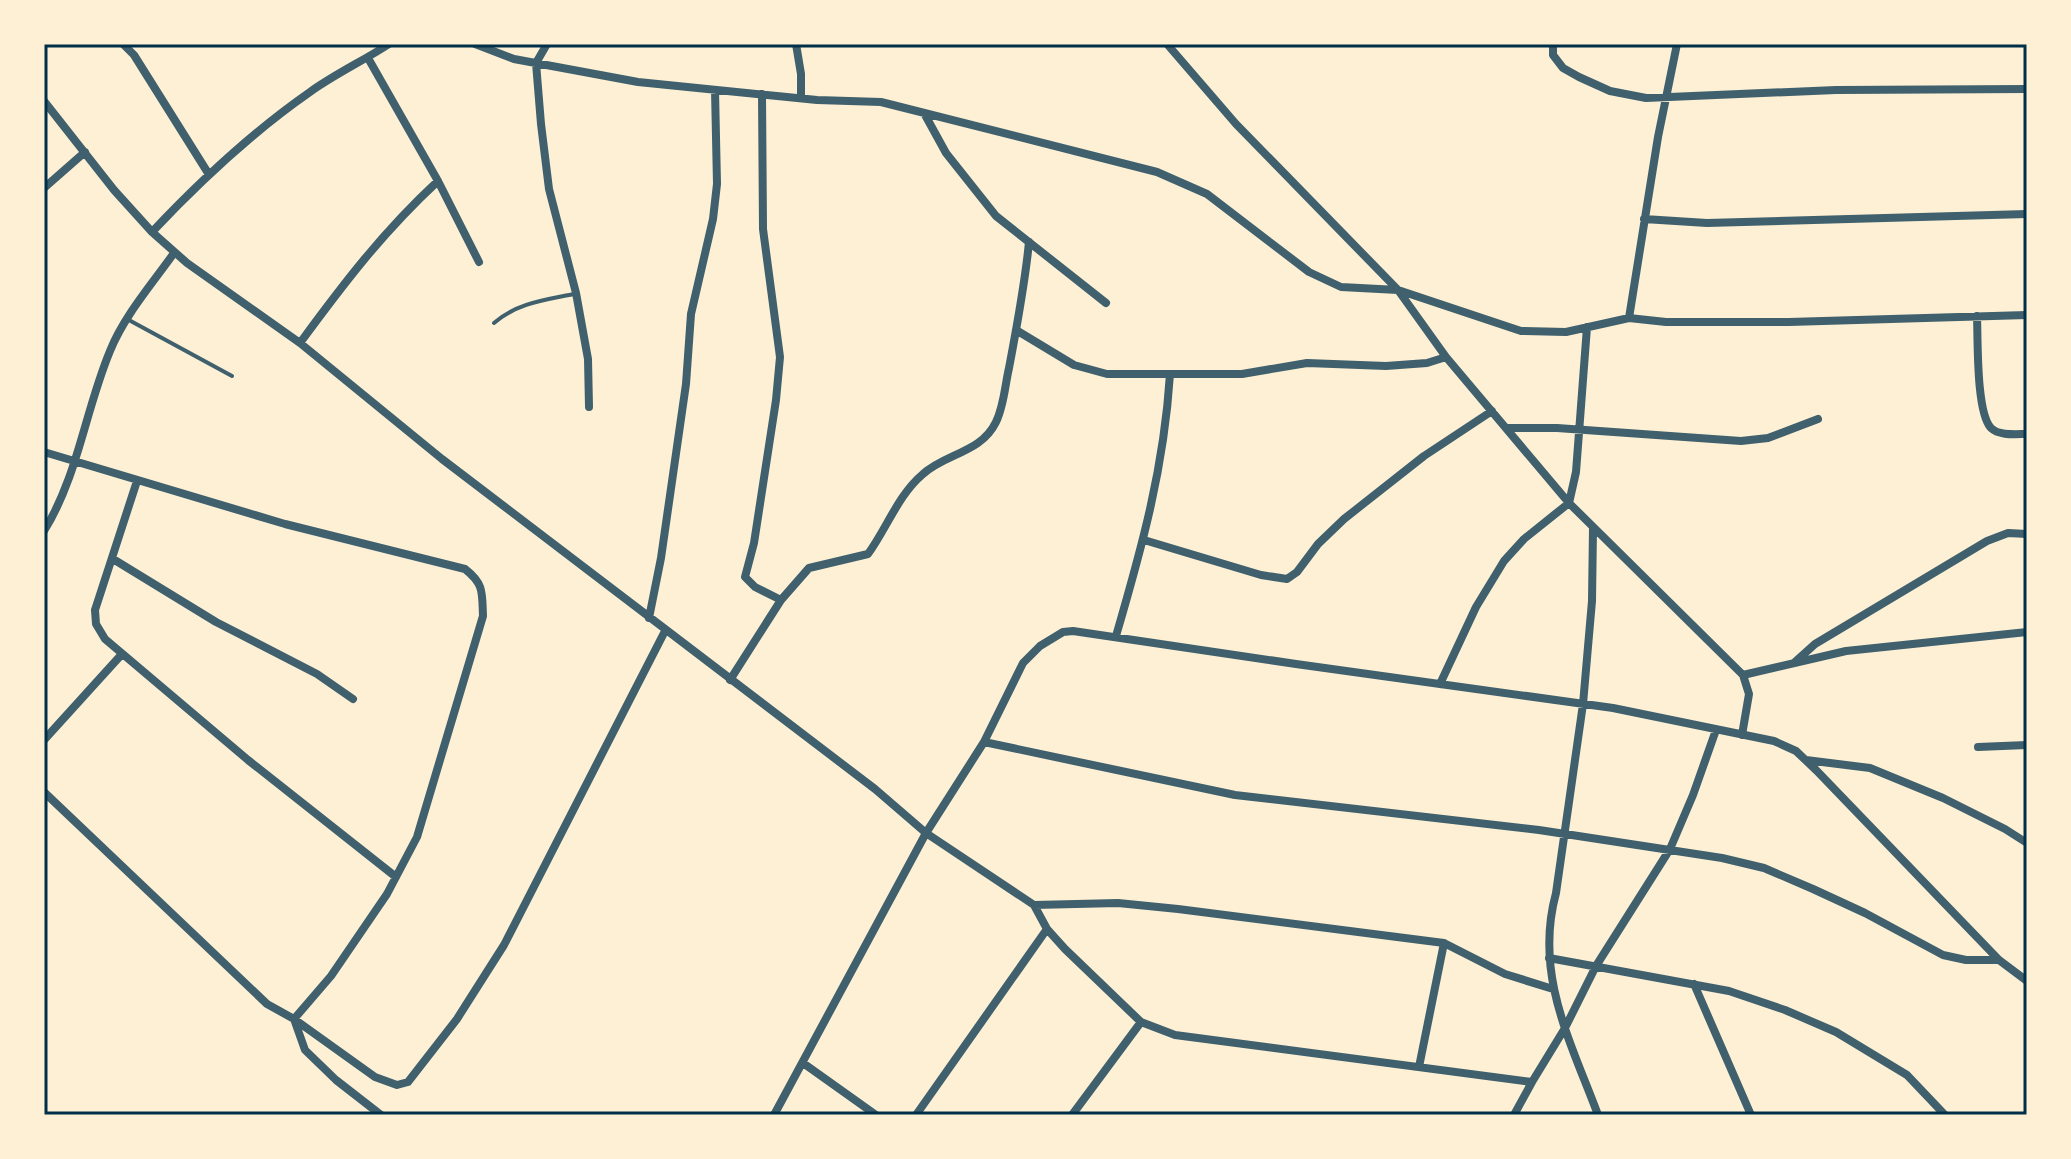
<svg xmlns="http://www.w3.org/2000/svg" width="2071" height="1159" font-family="'Roboto Serif',serif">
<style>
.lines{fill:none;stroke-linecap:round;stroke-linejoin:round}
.service{stroke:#3f606c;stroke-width:4}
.minor{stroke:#3f606c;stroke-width:8}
.neatline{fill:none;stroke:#003049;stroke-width:3}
</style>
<rect width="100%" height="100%" fill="#fdf0d5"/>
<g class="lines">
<path class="service" d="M127 319 232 376
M494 323C517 303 545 300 574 294"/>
<path class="minor" d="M123 44 134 55 208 173
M475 44 514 59 638 82 817 100 881 102 1157 172 1207 194 1309 272 1341 287 1398 290 1521 331 1566 332 1629 318 1666 322H1789L2027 315
M547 44 536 63 541 124 549 189 576 293 588 359 589 407
M796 44 801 74V98
M1167 44 1236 124 1398 290 1446 357 1569 503 1743 675 1749 694 1742 735
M1553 44V55L1563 68 1579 77 1610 91 1646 98 1836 90 2027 89
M368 58 438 181 479 262
M762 94 763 229 780 357 776 400 754 543 745 577 755 587 781 600
M44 101 114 190 152 232 187 263 300 343 442 459 875 789 926 833 1034 905 1047 929 1065 949 1141 1022 1175 1035 1532 1082 1565 1028 1596 966 1670 849 1693 795 1716 730
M924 113 946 153 996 216 1106 303
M44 188 85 152
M1644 219 1707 223 2027 214
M152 232C201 180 251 133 310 92 335 74 363 61 389 44
M1977 316C1978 339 1976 412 1991 428 1999 436 2016 434 2027 434
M1629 318 1658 137 1677 44
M1016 330 1074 365 1107 374H1242L1307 363 1386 366 1427 363 1446 357
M300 343C344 283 383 232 438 181
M1506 428H1557L1741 441 1768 438 1818 419
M44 452 285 524 465 569C484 584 482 592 483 616L417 837 387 894 331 976 294 1019 375 1077 397 1085 408 1082 457 1019 504 945 665 631
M137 481 95 610 96 624 105 639 248 760 396 877
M1593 528 1592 601 1583 704 1556 893C1534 974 1570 1040 1598 1115
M44 531C78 476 85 411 110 351 124 316 152 284 174 253
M1144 540 1261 575 1287 579 1297 572 1318 544 1344 519 1424 456 1492 411
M113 559 216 622 317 674 353 699
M649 618 661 558 686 384 691 314 713 219 717 184 715 90
M1116 636C1142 547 1164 468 1170 374
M1795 662 1815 644 1987 541 2008 533 2027 534
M1743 675 1846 651 2027 632
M730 680 781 600 809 568 868 554C887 528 898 495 923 474 946 453 981 453 996 422 1004 406 1005 385 1009 368 1017 326 1025 284 1029 242
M1440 684 1476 607 1504 561 1524 539 1569 503 1576 472 1587 327
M44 740 122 654
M984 742 1235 795 1539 830 1722 858 1764 868 1813 889 1865 913 1943 955 1966 960H1999
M1978 747 2027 745
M1806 760 1870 768 1943 798 2005 829 2027 843
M44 792 267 1004 294 1019 305 1050 336 1080 381 1115
M1034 905 1118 903 1178 909 1444 943 1505 974 1553 989
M1549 958 1729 991 1785 1010 1836 1032 1907 1075 1945 1115
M1694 984 1751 1115
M803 1063 876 1115
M1419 1067 1444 943
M774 1115 926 833 984 742 1023 663 1040 646 1063 632 1073 631 1296 664 1613 708 1774 741 1796 751 1816 770 1999 960 2027 981
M916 1115 1047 929
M1072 1115 1141 1022
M1514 1115 1532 1082"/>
</g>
<rect width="2071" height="1159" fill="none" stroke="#fdf0d5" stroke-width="92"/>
<rect x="46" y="46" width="1979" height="1067" class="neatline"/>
</svg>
